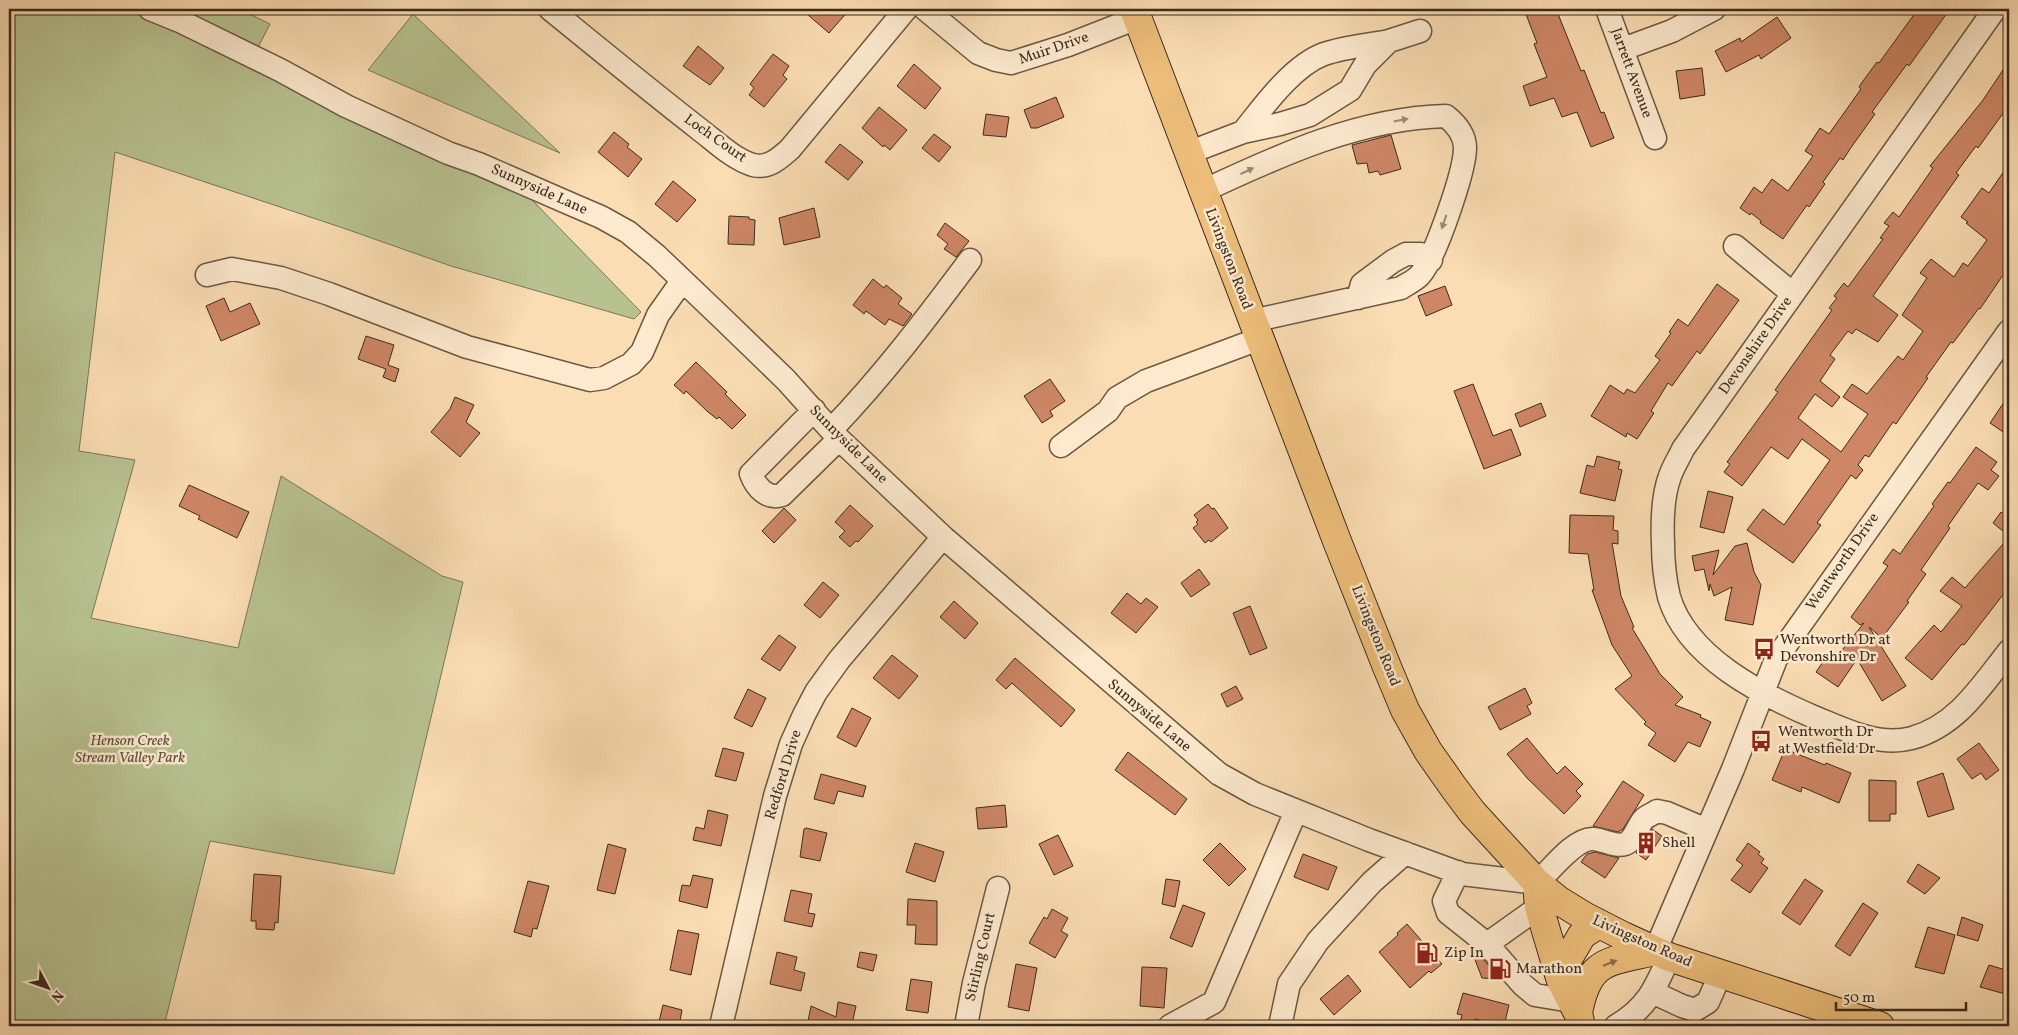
<svg xmlns="http://www.w3.org/2000/svg" width="2018" height="1035" font-family="Vollkorn,serif">
<style>
.green{fill:#b8c291;stroke:#7a7657}
.building{fill:#ce8665;stroke:#3b2b1d}
.lines{fill:none;stroke-linecap:round;stroke-linejoin:round}
.minor-casing{stroke:#6b5842;stroke-width:25}
.major-casing{stroke:#3b2b1d;stroke-width:30}
.minor{stroke:#fce9ce;stroke-width:22}
.major{stroke:#eebe7a;stroke-width:28}
.oneway{fill:#9c8a76}
.oneway2{fill:#8c6d47}
.labels{text-anchor:middle;dominant-baseline:central;stroke-width:5;stroke-linejoin:round;paint-order:stroke}
.street-label{font-size:15px;fill:#3b2b1d;stroke:#fce9ce}
.poi-label{font-size:15px;fill:#3b2b1d;stroke:#fce9ce;text-anchor:start}
.park-label{font-size:15px;font-style:italic;fill:#5a513a;stroke:#fce9ce}
</style>
<rect width="100%" height="100%" fill="#fbddb3"/>
<filter id="stains"><feTurbulence type="fractalNoise" baseFrequency=".004" numOctaves="4"/><feColorMatrix values="0 0 0 0 .2 0 0 0 0 .09 0 0 0 0 .02 0 0 0 .5 -.17"/></filter>
<radialGradient id="worn" r=".72"><stop offset=".6" stop-color="#630" stop-opacity="0"/><stop offset="1" stop-color="#630" stop-opacity=".3"/></radialGradient>
<path class="green" d="M9 9H239L270 24 255 53 501 168 641 312 634 319 451 266 343 228 115 152 79 451 135 460 91 618 238 648 281 476 442 576 463 582 394 874 210 841 164 1026H9Z
M413 14 560 153 368 70Z"/>
<path class="building" d="M801 9H850L829 33Z
M1524 9H1556L1581 71 1584 70 1601 113 1604 112 1614 138 1591 147 1577 112 1562 117 1554 98 1530 106 1523 86 1547 77 1534 44 1537 43Z
M1918 9H1950L1909 66 1907 64 1872 112 1875 114 1850 149 1843 160 1840 158 1823 182 1825 184 1809 207 1807 205 1783 239 1760 223 1761 221 1751 213 1750 215 1740 208 1754 187 1762 193 1772 179 1788 191 1813 156 1805 151 1820 128 1829 134 1861 89 1859 87 1863 81 1877 62 1879 63Z
M1777 17 1791 38 1761 59 1759 55 1726 72 1715 51 1740 38 1741 42Z
M698 46 724 68 710 85 683 66Z
M773 54 789 66 783 75 787 79 764 107 749 95 754 88 750 84Z
M2009 61V105L1978 148 1976 146 1956 173 1959 175 1873 296 1898 315 1878 342 1856 329 1852 334 1848 331 1830 355 1835 359 1820 381 1840 397 1832 407 1815 394 1798 418 1841 452 1868 414 1843 397 1852 384 1867 394 1898 356 1903 360 1923 331 1902 315 1927 278 1920 273 1931 259 1954 277 1963 263 1968 266 1987 240 1966 223 1968 222 1961 217 1982 188 1989 193 2009 164V266L1980 309 1979 308 1953 343 1951 342 1926 377 1928 378 1896 424 1893 422 1869 457 1865 455 1858 465 1863 470 1856 479 1851 475 1817 523 1821 525 1793 563 1747 530 1763 509 1784 525 1830 460 1802 439 1788 459 1771 447 1742 486 1724 472 1730 464 1727 462 1778 392 1775 390 1832 310 1829 308 1837 298 1834 296 1844 283 1848 287 1883 239 1880 238 1889 226 1884 223 1893 212 1899 217 1933 168 1930 166 1983 100Z
M914 64 941 88 925 109 897 86Z
M1702 68 1705 95 1680 99 1676 71Z
M1056 97 1064 117 1037 128H1031L1024 110Z
M879 107 907 130 890 150 884 145 883 147 862 128Z
M986 114 1009 117 1006 137 983 135Z
M614 132 629 144 627 147 642 159 628 177 598 152Z
M934 134 951 147 939 162 922 148Z
M1391 135 1401 169 1380 175 1378 171 1369 173 1367 163 1357 164 1352 145Z
M840 144 863 162 848 180 825 162Z
M673 181 696 200 677 222 655 204Z
M814 208 820 237 784 245 779 218Z
M729 216 749 217V219L755 220 754 245 728 244Z
M945 223 969 241 956 257 944 249 948 244 937 235Z
M873 279 884 288 886 285 902 298 898 304 912 314 903 326 889 319 885 325 866 311 864 314 853 305Z
M1717 284 1739 300 1700 354 1697 351 1672 386 1668 383 1651 411 1654 413 1637 439 1627 433 1626 437 1591 416 1610 385 1624 394 1627 389 1635 393 1660 360 1655 356 1671 333 1669 332 1678 319 1688 326Z
M1445 286 1452 305 1426 316 1418 296Z
M224 298 230 312 250 303 260 324 221 341 206 306Z
M366 336 394 345 388 365 399 369 395 382 383 377 386 369 358 359Z
M696 362 727 392 725 394 746 415 732 429 719 417 717 419 708 412 686 391 684 394 674 385Z
M1050 379 1065 401 1050 411 1053 416 1042 423 1024 396Z
M1473 384 1493 436 1511 429 1521 455 1484 469 1454 391Z
M2009 395V436L1990 423Z
M455 397 474 405 466 422 480 433 460 457 431 432 450 409Z
M1541 403 1546 416 1520 427 1515 414Z
M1976 447 1997 462 1991 470 1999 476 1988 490 1978 483 1948 526 1950 528 1921 570 1926 574 1907 601 1909 602 1882 638 1869 627 1906 686 1882 701 1857 659 1838 687 1816 672 1831 650 1838 655 1864 623 1860 625 1851 617 1888 566 1883 563 1893 549 1900 554 1934 506 1932 504 1948 482 1950 483Z
M1597 456 1620 462 1618 469 1622 470 1615 501 1580 493 1587 465 1594 467Z
M189 485 249 512 237 538 198 519 200 516 179 506Z
M1708 491 1733 497 1724 533 1700 527Z
M1208 504 1212 509 1214 508 1228 528 1211 542 1209 540 1205 543 1193 528 1198 524 1196 522 1198 520 1194 515Z
M850 505 873 526 858 542 856 541 850 547 839 537 845 531 835 522Z
M784 508 796 520 774 543 762 531Z
M2001 512 2009 519V536L1993 523Z
M1570 515 1614 516 1613 530 1618 531V544L1612 543 1621 596 1634 627 1632 628 1660 674 1683 697 1675 705 1701 715 1700 717 1711 722 1700 747 1688 742 1675 762 1648 745 1656 733 1644 724 1646 722 1615 689 1632 676 1612 645 1592 590H1594L1588 554 1569 553Z
M2009 537V587L1964 645 1962 644 1932 680 1905 658 1934 625 1941 632 1962 606 1940 591 1952 577 1965 588Z
M1747 543 1754 572 1761 585 1753 625 1725 620 1732 587 1714 596 1710 584 1709 591 1704 569 1695 571 1692 556 1719 550 1713 575 1735 546Z
M1199 569 1210 584 1191 597 1181 583Z
M823 582 839 595 820 618 804 605Z
M1127 593 1141 604 1146 598 1158 607 1136 633 1111 613Z
M954 601 978 623 965 639 940 617Z
M1250 606 1267 648 1250 655 1233 613Z
M779 635 796 647 780 671 761 659Z
M892 655 918 676 899 699 873 678Z
M1015 658 1075 710 1061 727 1012 683 1006 689 996 680Z
M1236 686 1243 699 1227 707 1221 694Z
M1525 688 1532 703 1527 706 1531 714 1500 730 1488 707Z
M748 689 766 698 752 727 734 718Z
M852 708 871 718 856 747 837 737Z
M1527 738 1557 774 1565 766 1583 784 1576 791 1581 796 1564 814 1527 778 1507 754Z
M1979 743 1999 770 1986 780 1981 773 1972 779 1957 759Z
M723 748 744 753 736 781 715 776Z
M1785 749 1825 765 1826 763 1851 773 1839 803 1802 787 1801 792 1772 780Z
M1128 752 1187 799 1175 815 1115 770Z
M1943 773 1954 809 1928 817 1917 782Z
M821 774 866 786 863 797 838 791 834 804 814 799Z
M1869 780 1896 781V814H1890V821H1869Z
M1623 781 1644 795 1623 829 1618 832 1593 826Z
M1005 805 1007 827 978 829 976 808Z
M708 810 728 815 721 846 693 840 696 827 704 829Z
M806 828 827 833 820 861 800 857 804 829Z
M1652 829 1662 836 1646 860 1636 853 1644 844Z
M1058 835 1073 866 1054 875 1039 844Z
M915 843 944 852 935 882 906 872Z
M1220 843 1246 869 1229 886 1203 860Z
M1748 843 1760 852 1758 854 1764 859 1761 863 1768 868 1750 893 1731 880 1743 865 1736 860Z
M608 844 626 849 615 894 597 890Z
M1595 852 1619 858 1605 878 1581 862 1587 854Z
M1303 854 1337 867 1328 890 1294 877Z
M1918 864 1940 878 1925 894 1907 882Z
M254 874 281 876 278 923 275 922 274 930 256 929V921H251Z
M693 875 713 879 707 908 679 901 682 885 690 886Z
M1166 879 1180 881 1175 907 1162 904Z
M1805 879 1823 891 1800 925 1782 913Z
M528 881 549 886 537 929 533 928 531 937 514 932Z
M791 890 812 894 808 913 815 914 812 927 784 921Z
M908 899 937 901V945L915 944 916 925H907Z
M1863 903 1878 913 1850 956 1835 946Z
M1183 905 1205 913 1192 947 1170 938Z
M1052 909 1068 918 1061 931 1068 935 1055 958 1029 943 1044 917 1047 919Z
M1962 917 1983 925 1978 941 1957 935Z
M1407 924 1442 964 1431 973 1429 971 1410 988 1379 952 1398 935 1397 933Z
M1928 927 1955 935 1944 974 1915 967Z
M678 930 699 934 691 975 670 970Z
M777 952 797 957 794 970 805 973 801 991 770 984Z
M860 952 877 955 873 971 857 967Z
M1474 957H1481L1501 979 1482 978Z
M1016 964 1037 968 1029 1011 1008 1007Z
M1989 965 2009 971V995L1980 987Z
M1142 967 1167 968 1164 1008 1140 1006Z
M1348 975 1361 991 1334 1015 1320 999Z
M911 979 932 982 928 1013 906 1010Z
M1463 993 1509 1005 1504 1026 1475 1019 1473 1025 1460 1022 1462 1015 1457 1014Z
M838 1002 856 1006 852 1024 858 1026H807L811 1006 836 1017Z
M663 1005 682 1010 679 1026H658Z"/>
<g class="lines">
<g class="minor-casing">
<path id="minor" d="M150 9 182 22 280 70 346 106 448 153 479 164 573 205 601 217 628 232 657 256 723 319 786 380 839 439 943 537 1199 757 1219 774 1255 794 1369 840 1462 874 1537 883C1550 871 1575 837 1594 839 1604 840 1615 847 1625 844 1635 840 1637 826 1644 819 1647 816 1653 814 1657 811L1667 813 1707 830
M550 9C599 49 649 90 699 129 715 141 733 159 753 165 768 169 780 158 790 149L906 9
M925 9 978 53 996 60 1011 63 1068 45 1137 18
M1607 9 1655 138
M1995 9 1683 449C1679 458 1673 467 1670 476 1662 497 1662 522 1663 544 1663 562 1665 580 1669 597 1687 657 1760 694 1814 717 1843 729 1879 747 1912 738 1958 725 1981 686 2009 651
M1623 49 1672 31 1714 9
M1243 132C1264 106 1292 66 1324 54 1344 47 1368 45 1389 41
M1188 153 1243 132 1280 124 1310 115 1350 90 1365 65 1389 41 1420 31
M1203 191C1280 155 1360 118 1446 116 1456 124 1465 134 1465 148 1465 171 1435 258 1420 275 1416 280 1407 284 1401 288L1252 321
M1735 246 1793 294
M207 275 232 269 281 278 329 294 467 347 590 380 604 378 631 364 642 352 658 315 682 281
M1358 298 1362 284 1393 261 1406 254H1421L1431 260
M814 410 751 474C756 487 767 500 782 495L839 439
M831 430C883 376 926 319 970 260
M1061 446 1108 411 1117 398 1146 381 1259 339
M1458 872 1444 901 1448 913 1487 944 1539 907
M1487 944 1523 985 1535 995 1571 1001
M1655 951 1733 769 1776 659 2009 331
M1652 992 1682 1006 1695 1010 1708 1002 1720 975
M721 1026 775 796 791 744 804 715 816 692 839 660 943 537
M966 1026 974 983 998 888
M1170 1026 1214 1002 1296 811
M1280 1026 1289 984 1318 941 1372 882 1405 853
M1616 1026C1647 1008 1655 989 1669 957"/>
</g>
<g class="major-casing">
<path id="major" d="M1134 9 1337 541 1387 667 1405 710 1428 751 1454 788 1472 812 1537 883 1558 900 1584 916 1623 936 1669 957 1880 1026
M1537 883 1539 907 1561 981
M1578 1013C1588 959 1608 962 1655 951
M1581 1026 1578 1013 1561 981 1566 962 1582 935 1599 924"/>
</g>
<use href="#minor" class="minor"/>
<use href="#major" class="major"/>
</g>
<defs><path id="oneway-solid" d="M-6-.8H1V-3.2L6.5 0L1 3.2V.8H-6Z" transform="scale(1.25)"/></defs>
<g class="oneway">
<use href="#oneway-solid" transform="translate(1401 120) rotate(-11)"/>
<use href="#oneway-solid" transform="translate(1247 171) rotate(-25)"/>
<use href="#oneway-solid" transform="translate(1444 222) rotate(109)"/>
</g>
<use class="oneway2" href="#oneway-solid" transform="translate(1610 963) rotate(-22)"/>
<defs>
<g id="bus-bare" transform="scale(1.725)"><path d="M-5-6H5V4H4V6H2V4H-2V6H-4V4H-5ZM-3.5-4V0h7V-4ZM-3.5 1.2v1.5H-2V1.2ZM2 1.2v1.5H3.5V1.2Z" fill="#8f2418" stroke="#fce9ce" stroke-width="2.5" paint-order="stroke"/></g>
<g id="building-bare" transform="scale(1.725)"><path d="M-4-6H4V6H1V3H-1V6H-4ZM-2.5-4.3h1.7v1.8h-1.7ZM.8-4.3h1.7v1.8H.8ZM-2.5-1h1.7V.8h-1.7ZM.8-1h1.7V.8H.8Z" fill="#8f2418" stroke="#fce9ce" stroke-width="2.5" paint-order="stroke"/></g>
<g id="fuel-bare" transform="scale(1.725)"><path d="M-5.5-6h7V0h2V4h1.3V-2.5L3-4.5l.8-.8L6-3V5H2.5V1h-1V6h-7ZM-4.2-4.7v3.2H.2V-4.7Z" fill="#8f2418" stroke="#fce9ce" stroke-width="2.5" paint-order="stroke"/></g>
</defs>
<g fill-rule="evenodd">
<use href="#bus-bare" x="1764" y="649"/>
<use href="#bus-bare" x="1761" y="741"/>
<use href="#building-bare" x="1646" y="843"/>
<use href="#fuel-bare" x="1427" y="953"/>
<use href="#fuel-bare" x="1500" y="969"/>
</g>
<g class="labels">
<g class="street-label">
<text transform="translate(1054 49) rotate(-19)">Muir Drive</text>
<text transform="translate(1631 73) rotate(70)">Jarrett Avenue</text>
<text transform="translate(715 139) rotate(35)">Loch Court</text>
<text transform="translate(539 190) rotate(24)">Sunnyside Lane</text>
<text transform="translate(1228 259) rotate(69)">Livingston Road</text>
<text transform="translate(1756 346) rotate(-55)">Devonshire Drive</text>
<text transform="translate(848 445) rotate(45)">Sunnyside Lane</text>
<text transform="translate(1843 562) rotate(-55)">Wentworth Drive</text>
<text transform="translate(1375 636) rotate(68)">Livingston Road</text>
<text transform="translate(1149 716) rotate(40)">Sunnyside Lane</text>
<text transform="translate(784 775) rotate(-73)">Redford Drive</text>
<text transform="translate(1642 942) rotate(24)">Livingston Road</text>
<text transform="translate(981 957) rotate(-77)">Stirling Court</text>
</g>
<g class="poi-label">
<text x="1780" y="640">Wentworth Dr at<tspan x="1780" dy="17">Devonshire Dr</tspan></text>
<text x="1778" y="732">Wentworth Dr<tspan x="1778" dy="17">at Westfield Dr</tspan></text>
<text x="1662" y="843">Shell</text>
<text x="1444" y="953">Zip In</text>
<text x="1516" y="969">Marathon</text>
</g>
<g class="park-label">
<text x="130" y="741">Henson Creek<tspan x="130" dy="17">Stream Valley Park</tspan></text>
</g>
</g>
<rect width="2018" height="1035" fill="none" stroke="#fbddb3" stroke-width="30"/>
<rect x="10" y="10" width="1998" height="1015" fill="none" stroke="#3b2b1d" stroke-width="2.5"/>
<rect x="15" y="15" width="1988" height="1005" fill="none" stroke="#3b2b1d"/>
<g transform="translate(48 988) rotate(131)" stroke="#fce9ce" stroke-width="4" paint-order="stroke">
<path d="M0-4L9 19L0 12L-9 19Z" fill="#3b2b1d"/>
<text y="-8" font-size="14" font-weight="bold" text-anchor="middle" fill="#3b2b1d">N</text>
</g>
<path d="M1836 1002v8h130v-8" fill="none" stroke="#3b2b1d" stroke-width="2.5"/>
<text x="1843" y="1002" font-size="15" fill="#3b2b1d" stroke="#fce9ce" stroke-width="4" paint-order="stroke">50 m</text>
<rect width="100%" height="100%" filter="url(#stains)"/>
<rect width="100%" height="100%" fill="url(#worn)"/>
</svg>
